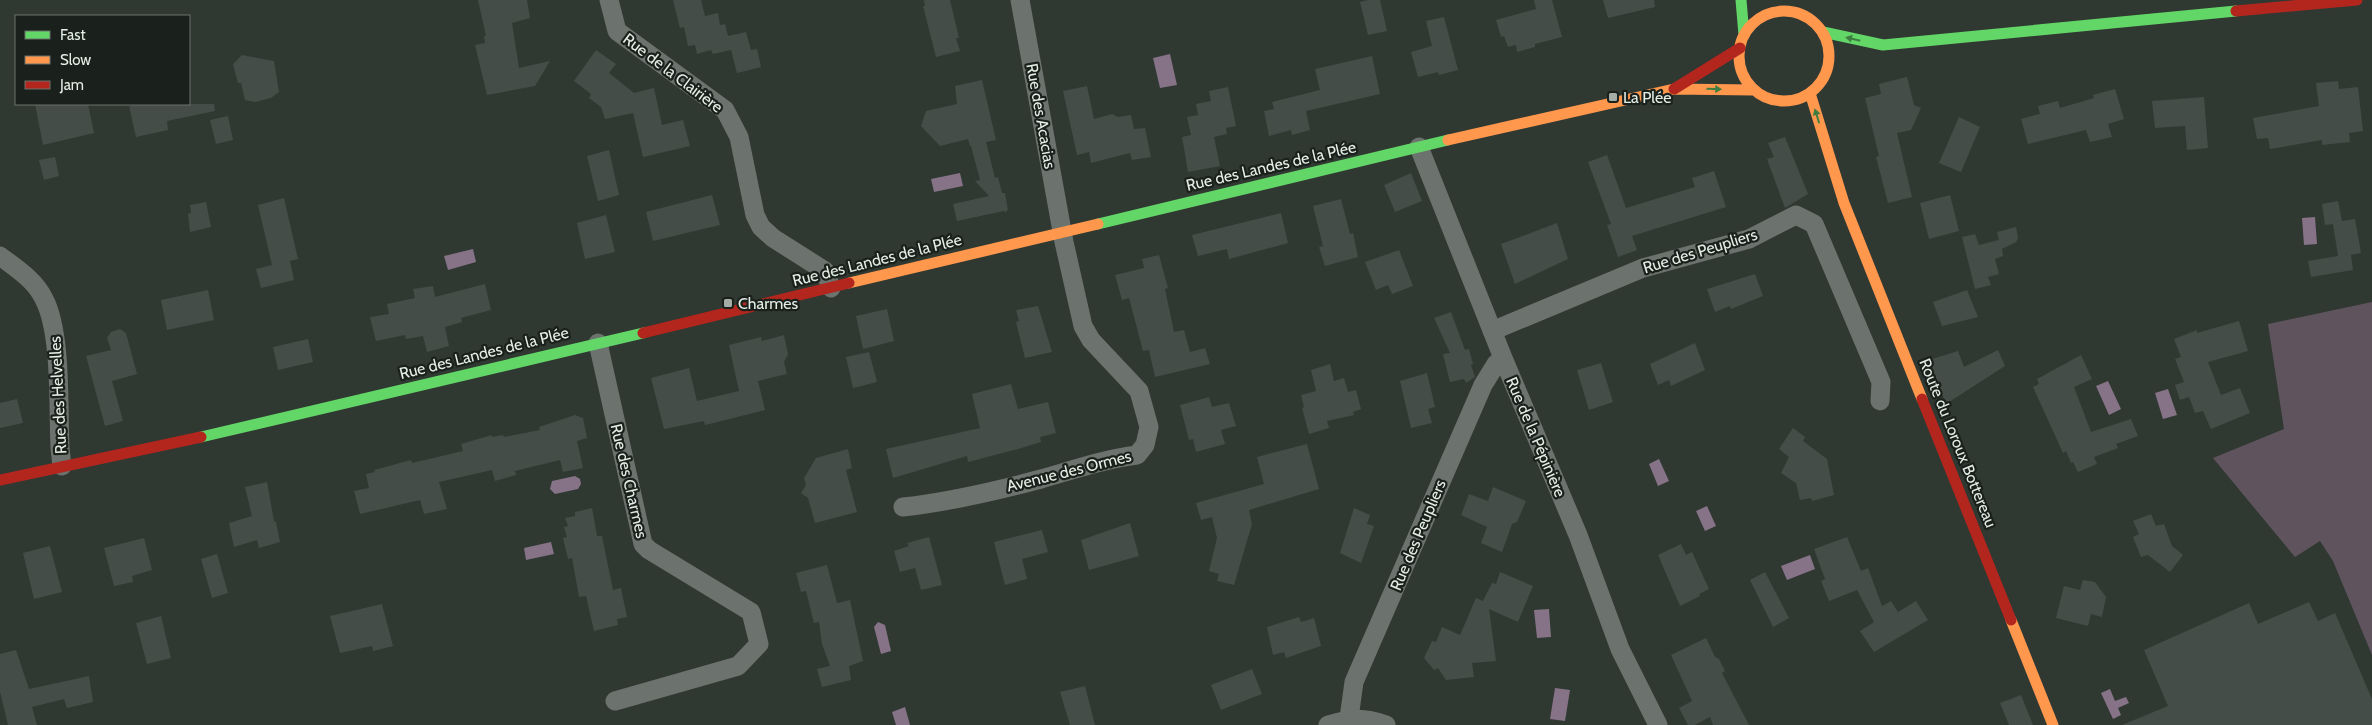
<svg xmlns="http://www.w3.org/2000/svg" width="2372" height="725" font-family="Cabin,sans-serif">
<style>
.green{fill:#5f545e}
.water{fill:#867387}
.building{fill:#444d47}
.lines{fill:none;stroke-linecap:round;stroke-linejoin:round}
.street{stroke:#6c726e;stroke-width:19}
.fast{stroke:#63d668;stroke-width:11}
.slow{stroke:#ff974d;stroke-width:11}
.jam{stroke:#b3261e;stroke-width:11}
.oneway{fill:#3e7c42}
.poi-dot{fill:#a4aea7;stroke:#1a211c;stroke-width:2}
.labels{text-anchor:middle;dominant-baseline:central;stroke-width:4.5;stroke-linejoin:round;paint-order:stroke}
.street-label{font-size:16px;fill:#e3eee6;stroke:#1a211c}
.poi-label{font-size:16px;fill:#e3eee6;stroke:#1a211c;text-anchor:start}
</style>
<rect width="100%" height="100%" fill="#303832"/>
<path class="green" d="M2372 302V655L2333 561 2320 541 2295 557 2213 458 2284 429 2268 324Z"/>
<path class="water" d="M1170 54 1177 85 1160 88 1153 58Z
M960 173 963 186 934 192 931 179Z
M2315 217 2317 244 2304 245 2302 218Z
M473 249 476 262 448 270 444 256Z
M2108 381 2121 409 2109 415 2096 386Z
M2168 389 2177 415 2163 419 2155 393Z
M1659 459 1669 481 1658 486 1649 464Z
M575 476 580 479 581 484 578 489 555 494 550 489 552 481Z
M1707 506 1716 526 1705 531 1696 511Z
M551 542 554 554 526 560 524 548Z
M1810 555 1815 569 1787 580 1781 566Z
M1549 609 1551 637 1537 638 1534 610Z
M878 622 885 625 891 651 881 654 874 627Z
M1555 688 1570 690 1565 721 1550 719Z
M2110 689 2115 701 2126 697 2129 703 2118 708 2121 715 2113 719 2101 693Z
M905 707 910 725H896L892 712Z"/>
<path class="building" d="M478 0H527L530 18 512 23 519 68 550 61 535 86 487 95 475 45 485 43 484 36H486Z
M673 0H701L705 16 718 13 720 25 725 24 731 47 728 36 746 32 751 50 757 49 761 67 737 73 731 50 713 54 711 50 697 54 695 45 688 46 684 27 680 28Z
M924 0H950L959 38H956L960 51 936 57 923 6H925Z
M1368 0H1380L1387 31 1368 35 1360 2Z
M1534 0H1552L1562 37 1535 44V47L1517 52 1516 45 1508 47 1504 36 1501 37 1496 20 1536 9Z
M1603 0H1654L1655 7 1608 18Z
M1444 17 1458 70 1439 75 1438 72 1418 77 1411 52 1432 46 1426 21Z
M596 50 616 64 609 73 634 93 654 88 662 125 683 120 690 146 643 157 633 113 605 119 601 107 589 98 591 94 574 81Z
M242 55 274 61 279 92 271 98 255 102 245 100 241 83H238L233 64Z
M1372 56 1380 94 1306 111 1310 130 1292 135 1291 130 1269 136 1264 111 1274 109 1272 102 1320 90 1315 69Z
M1907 77 1914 105 1921 108 1911 130 1897 133 1912 197 1888 203 1876 157 1879 156 1865 98 1881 94 1879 84Z
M982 80 996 140 986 142 995 178 998 177 1002 193H1005L1008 210 1006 211V213L1004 211 957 221 953 204 989 196 975 181 980 180 971 146H970L968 139 940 146 921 126 926 111 957 104 955 86Z
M2338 81 2339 89 2358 87 2363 131 2349 133 2350 142 2322 145V140L2270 149 2268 138 2257 139 2253 118 2319 106 2316 83Z
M1087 86 1094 119 1112 114 1118 117 1131 115 1134 129 1145 128 1151 157 1132 160 1130 153 1091 163 1089 152 1077 155 1063 91Z
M1228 87 1236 126 1226 128 1227 134 1214 137 1220 166 1188 172 1182 137 1191 135 1187 117 1198 115 1196 104 1211 101 1209 91Z
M2115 89 2124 119 2108 124 2112 137 2090 142 2086 130 2028 144 2021 119 2040 114 2038 106 2058 101 2060 108 2094 98 2093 95Z
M2204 97 2208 148 2187 150 2185 126 2155 128 2152 101Z
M35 104H88L94 133 43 145Z
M137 104H214L215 111 167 121 168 130 136 137 129 106Z
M228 116 233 140 216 144 210 120Z
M1959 117 1980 127 1961 172 1939 163Z
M1785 137 1808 194 1785 208 1767 159 1774 157 1768 143Z
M609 150 619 195 598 201 587 156Z
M1607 155 1626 208 1695 187 1692 178 1714 171 1726 207 1632 236 1637 250 1618 257 1607 225 1611 224 1588 162Z
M55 157 59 176 44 180 39 160Z
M1411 173 1422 201 1395 212 1384 185Z
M712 195 720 225 653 241 646 212Z
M1950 195 1959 231 1929 239 1920 203Z
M284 198 298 259 290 261 294 280 261 288 256 269 272 265 258 205Z
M1341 199 1350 234 1353 233 1358 257 1325 266 1319 247 1323 246 1313 206Z
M2338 201 2342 221 2355 219 2361 253 2351 255 2353 270 2311 277 2308 261 2338 256 2333 224 2325 225 2322 204Z
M206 202 211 227 190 232 188 214 191 213 190 205Z
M1281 213 1288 243 1229 259 1227 249 1198 256 1192 235Z
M606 215 615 252 585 259 577 223Z
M1557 223 1568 259 1515 284 1501 244Z
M2016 227 2018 238 2016 242 2002 249 2003 256 1995 259 1999 274 1988 277 1991 285 1975 289 1962 237 1975 234 1979 245 1999 240 1997 232Z
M1399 250 1413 286 1392 294 1388 285 1376 290 1365 262Z
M1159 255 1168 288 1165 289 1174 332 1184 330 1190 352 1205 348 1210 364 1155 377 1149 350 1143 351 1129 298 1122 300 1115 275 1144 268 1142 259Z
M1755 274 1763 296 1731 309 1730 306 1715 312 1707 289Z
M485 284 491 310 461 318 462 322 445 327 449 346 427 352 423 336 406 339 405 335 376 341 370 317 389 314 387 304 415 298 413 289 433 286 435 297Z
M208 290 214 320 167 330 161 300Z
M1967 290 1978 317 1942 326 1933 302Z
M1038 306 1052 352 1025 358 1016 322 1019 321 1016 310Z
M887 309 894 341 863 349 856 316Z
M1451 312 1465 350 1469 349 1473 364 1471 365 1475 377 1466 383 1464 379 1450 382 1443 354 1450 353 1434 318Z
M2239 321 2248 351 2208 362 2221 395 2240 388 2250 413 2211 429 2203 411 2195 413 2189 397 2180 400 2175 385 2184 382 2175 359 2181 357 2174 339 2197 330V333Z
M120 329 126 333 137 374 112 381 123 421 105 426 86 356 111 350 107 338 111 332Z
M784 335 788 354 784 362 787 374 758 381 765 410 705 425 704 421 664 429 651 378 689 368 697 401 739 391 729 345 761 337 762 341Z
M308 339 313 362 278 370 273 347Z
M1695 343 1705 370 1671 386 1669 380 1658 385 1650 364Z
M1998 350 2005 366 1946 404 1929 360 1958 351 1964 367Z
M869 352 877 382 853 388 846 357Z
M2081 355 2092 379 2074 387 2091 432 2131 419 2138 436 2116 444 2118 448 2094 457 2097 464 2078 472 2073 462 2071 463 2066 451 2063 453 2033 387 2039 384 2037 379Z
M1601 363 1613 402 1589 410 1577 370Z
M1330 364 1334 381 1344 378 1348 392 1356 390 1361 409 1353 412 1354 415 1327 421 1329 428 1309 434 1302 408 1304 407 1301 395 1316 391 1311 370Z
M1427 373 1435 407 1428 409 1432 423 1411 428 1400 381Z
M1011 384 1018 409 1048 402 1056 433 1040 437 1041 442 1018 449 968 462 967 456 893 478 886 449 980 428 972 394Z
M1209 397 1212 407 1229 403 1236 426 1221 430 1225 444 1196 452 1193 439 1189 440 1180 405Z
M17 399 23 423 0 428V403Z
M575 415 583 418 587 438 577 441 583 468 563 472 560 460 515 471 516 475 495 481 492 470 439 482 447 509 424 514 420 500 360 514 354 491 369 488 366 474 375 472 374 470 411 460 412 463 463 451 461 444 492 435V437L503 435 504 437 540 430 539 427Z
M1793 428 1805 437 1803 441 1827 459 1834 495 1812 501 1811 498 1800 500 1796 483 1781 473 1789 457 1779 449Z
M1307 444 1319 489 1249 510 1252 524 1234 585 1217 581 1219 574 1209 571 1217 538 1212 517 1201 520 1196 503 1264 484 1257 457Z
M848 449 852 468 846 470 857 512 815 523 808 498 801 493 806 485 804 478 816 458Z
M267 482 274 521 276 522 280 542 259 548 257 540 234 547 229 523 252 516 245 487Z
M1493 487 1526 501 1517 522 1512 524 1502 552 1481 543 1487 527 1461 515 1469 494 1488 501Z
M592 508 597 536H602L613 590 621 588 627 617 617 619 618 625 594 631 586 596 579 597 572 558 568 559 563 538 567 537 564 527 568 526 565 518 575 516V512Z
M1354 508 1370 515 1367 524 1374 526 1361 563 1340 553Z
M2151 514 2156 526 2164 524 2172 546 2183 555 2170 572 2148 555 2141 557 2133 537 2139 534 2133 521Z
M1130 523 1139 556 1089 570 1081 540Z
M1042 530 1048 552 1022 559 1027 579 1005 585 994 542Z
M929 537 942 585 921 590 915 568 900 572 894 551 909 546 907 543Z
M1847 537 1861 571 1868 568 1882 606 1891 601 1898 612 1916 601 1928 620 1874 652 1860 631 1874 622 1857 590 1829 601 1821 581 1825 579 1814 549Z
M144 538 152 570 132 576 133 582 114 586 104 548Z
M1681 544 1686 555 1692 552 1709 589 1699 594 1700 596 1680 606 1658 555Z
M50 546 62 592 34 599 23 553Z
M217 554 228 593 212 598 201 559Z
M827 565 837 603 850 600 863 661 849 666 851 680 822 687 817 669 830 666 822 644 819 622 814 623 806 591 801 592 796 573Z
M1500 572 1533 586 1518 622 1489 609 1496 661 1472 663 1474 677 1446 680 1438 668 1434 670 1424 658 1432 641 1436 642 1442 627 1460 635 1476 598 1483 601 1492 583 1496 584Z
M1765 572 1789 618 1773 627 1750 580Z
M2083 580 2095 582 2106 597 2102 617 2091 614 2088 626 2056 618 2064 586 2080 590Z
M2309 602 2318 621 2335 613 2372 699V725H2122L2168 706 2144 650 2249 603 2258 624Z
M382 604 393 646 373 651 372 646 340 653 330 616Z
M161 616 171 658 147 664 136 623Z
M1299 617 1301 622 1314 618 1321 646 1286 658 1284 652 1273 655 1267 627Z
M1706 638 1715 657 1719 659 1725 671 1722 673 1749 725H1713L1710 717 1695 725H1688L1679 708 1692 701 1671 655Z
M16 650 29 689 89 676 93 702 67 708 64 699 32 707 37 725H8L0 692V654Z
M1252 669 1262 694 1221 710 1211 685Z
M1085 686 1095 725H1070L1060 692Z
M2021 695 2033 725H2009L2000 703Z"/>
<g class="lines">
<path class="street" d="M609 0 617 31 725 110 739 137 755 215 761 227 773 238 825 271 831 288
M1419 147 1503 358 1578 535 1620 649 1658 725
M0 256C16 268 35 280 44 299 62 333 58 408 60 448L62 466
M1492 331 1643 268 1749 239 1796 215 1814 224 1881 382 1880 401
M598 343 643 544 649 550 751 612 759 644 738 666 615 701
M903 507C949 502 996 491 1041 479 1073 470 1104 459 1137 455L1145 445 1149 427 1139 391 1091 340 1083 326 1064 242 1020 0
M1349 718 1354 682 1483 385 1496 364 1503 358
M1328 725C1351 718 1363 717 1386 725"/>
<path class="fast" d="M1741 0 1744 35
M1823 32 1883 45 2236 11
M1098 224 1448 140
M201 437 643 333"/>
<path class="slow" d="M1739 56a45 45 0 1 1 90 0a45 45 0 1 1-90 0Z
M1810 93 1844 203 1922 399
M1448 140 1674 89 1753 90
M849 283 1098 224
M2011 620 2053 725"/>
<path class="jam" d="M2236 11 2357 0
M1674 89 1740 48
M643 333 849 283
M1922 399 2011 620
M0 480 201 437"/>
</g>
<defs><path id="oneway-solid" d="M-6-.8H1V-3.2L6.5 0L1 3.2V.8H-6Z" transform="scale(1.25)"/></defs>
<g class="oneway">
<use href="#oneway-solid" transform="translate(1853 39) rotate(-167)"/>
<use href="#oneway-solid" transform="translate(1714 89) rotate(1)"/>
<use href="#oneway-solid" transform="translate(1817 116) rotate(-107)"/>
</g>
<g class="poi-dot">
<rect x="1608" y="92" width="10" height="10" rx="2.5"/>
<rect x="723" y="298" width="10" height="10" rx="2.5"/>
</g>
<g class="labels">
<g class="street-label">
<text transform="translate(673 73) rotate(37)">Rue de la Clairière</text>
<text transform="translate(1041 116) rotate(80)">Rue des Acacias</text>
<text transform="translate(1271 166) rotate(-13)">Rue des Landes de la Plée</text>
<text transform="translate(1700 251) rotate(-17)">Rue des Peupliers</text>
<text transform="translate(877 260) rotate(-14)">Rue des Landes de la Plée</text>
<text transform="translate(484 353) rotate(-14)">Rue des Landes de la Plée</text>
<text transform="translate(58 395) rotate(-93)">Rue des Helvelles</text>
<text transform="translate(1536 437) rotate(67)">Rue de la Pépinière</text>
<text transform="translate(1958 443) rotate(68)">Route du Loroux Bottereau</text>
<text transform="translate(1069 471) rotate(-14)">Avenue des Ormes</text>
<text transform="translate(629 481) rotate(77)">Rue des Charmes</text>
<text transform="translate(1418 535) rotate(-67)">Rue des Peupliers</text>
</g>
<g class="poi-label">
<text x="1623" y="97">La Plée</text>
<text x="738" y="303">Charmes</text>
</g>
</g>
<rect x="15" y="15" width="175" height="90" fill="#1a211c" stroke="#6a736d"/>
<rect x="25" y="31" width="25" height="8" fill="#63d668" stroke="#6a736d"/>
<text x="60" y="40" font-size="15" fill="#e3eee6">Fast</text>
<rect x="25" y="56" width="25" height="8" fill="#ff974d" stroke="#6a736d"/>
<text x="60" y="65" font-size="15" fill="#e3eee6">Slow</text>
<rect x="25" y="81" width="25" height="8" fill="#b3261e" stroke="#6a736d"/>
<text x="60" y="90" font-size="15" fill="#e3eee6">Jam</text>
</svg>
